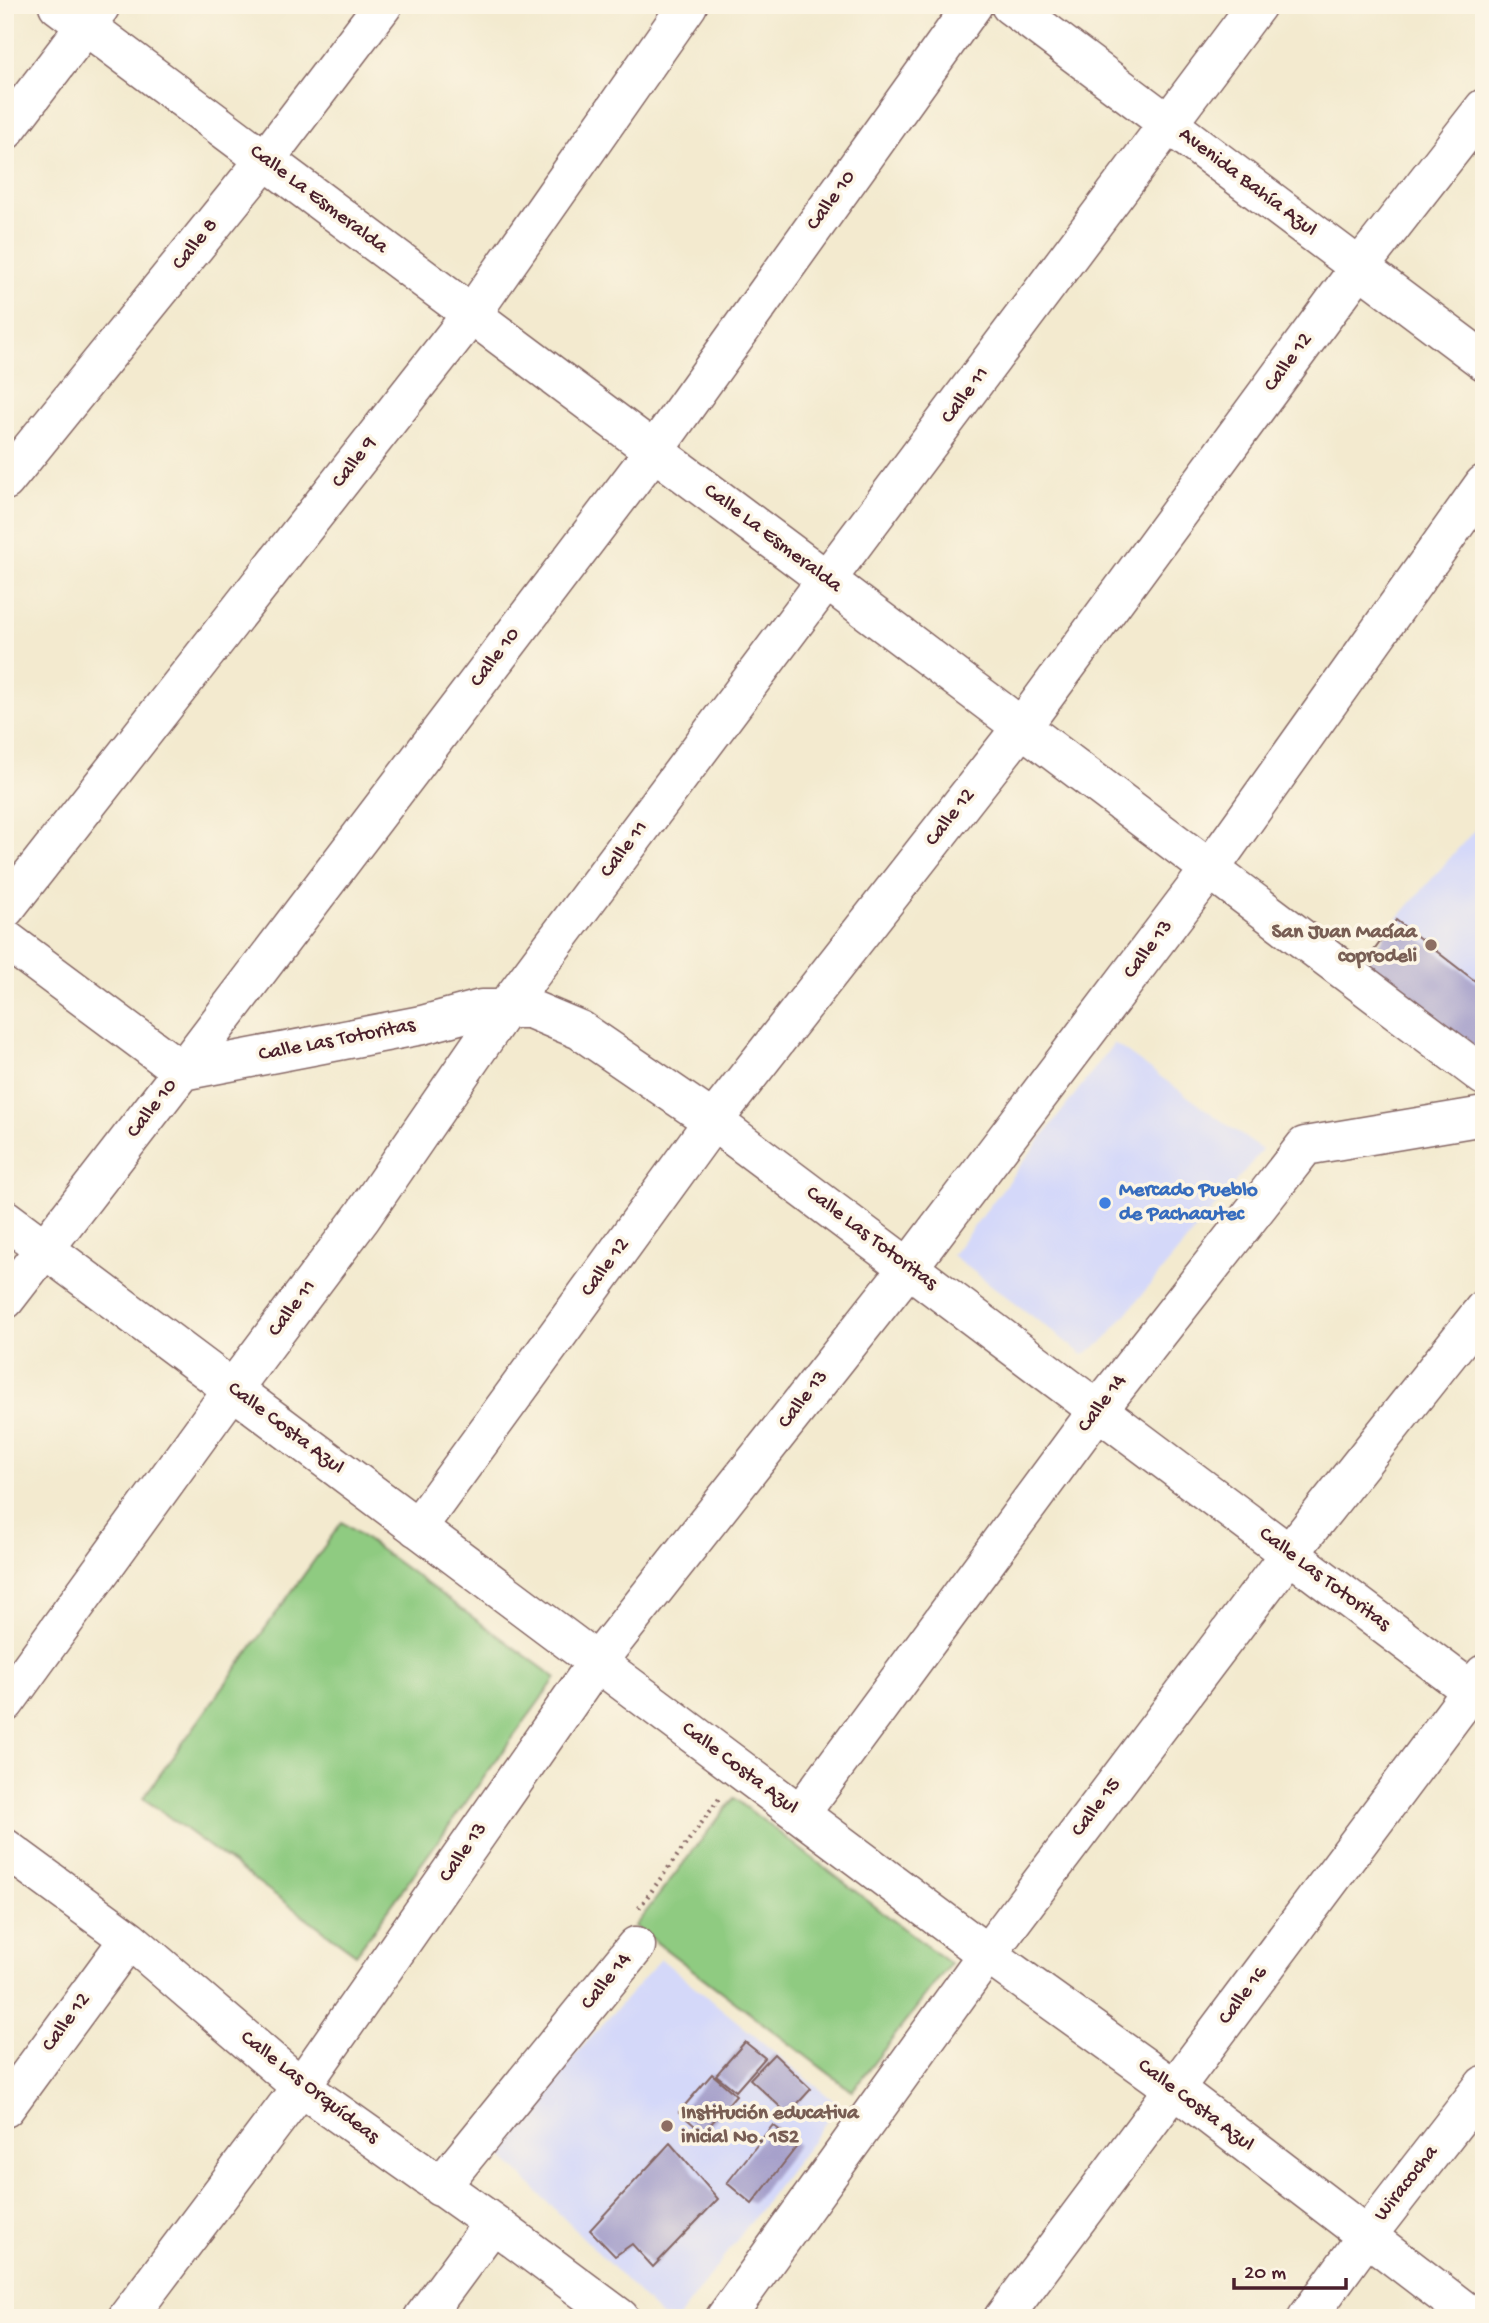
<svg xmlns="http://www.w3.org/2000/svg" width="1489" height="2323" font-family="'Gochi Hand',sans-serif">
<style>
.built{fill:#d4d8f9}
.green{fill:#8fcb81;stroke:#6c7556;stroke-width:2}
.building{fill:#a6a0cb}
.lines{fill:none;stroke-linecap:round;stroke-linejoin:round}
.minor-casing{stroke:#856664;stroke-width:41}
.path{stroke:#856664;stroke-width:4.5;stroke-dasharray:2 5;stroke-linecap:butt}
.minor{stroke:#fff;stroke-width:38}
.education-dot{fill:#8d6e63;stroke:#fcf5e5;stroke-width:2.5}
.shop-dot{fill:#3f7fe0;stroke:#fcf5e5;stroke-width:2.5}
.labels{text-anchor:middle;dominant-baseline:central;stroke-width:7;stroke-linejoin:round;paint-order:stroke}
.street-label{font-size:21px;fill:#4a1f2b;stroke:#fcf5e5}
.education-label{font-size:21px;font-weight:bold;fill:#785e54;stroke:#fcf5e5;text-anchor:end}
.shop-label{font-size:21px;font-weight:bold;fill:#366cbe;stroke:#fcf5e5;text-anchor:start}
</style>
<rect width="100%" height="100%" fill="#fcf5e5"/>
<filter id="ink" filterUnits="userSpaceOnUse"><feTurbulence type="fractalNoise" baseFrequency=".0143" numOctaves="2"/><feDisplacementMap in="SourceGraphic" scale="14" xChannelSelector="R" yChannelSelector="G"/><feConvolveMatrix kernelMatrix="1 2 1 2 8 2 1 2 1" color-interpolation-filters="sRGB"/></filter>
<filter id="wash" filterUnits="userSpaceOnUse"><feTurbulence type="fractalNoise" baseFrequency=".00686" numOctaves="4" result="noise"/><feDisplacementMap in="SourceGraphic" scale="28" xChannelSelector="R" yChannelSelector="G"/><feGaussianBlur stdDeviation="1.57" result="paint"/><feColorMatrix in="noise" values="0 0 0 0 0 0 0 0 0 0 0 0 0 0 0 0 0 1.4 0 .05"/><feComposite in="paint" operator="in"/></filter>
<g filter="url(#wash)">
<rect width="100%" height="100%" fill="#f3eacf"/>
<path class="built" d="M1484 819V1060L1360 970 1396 920Z
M1114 1043 1262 1150 1103 1342 1083 1355 952 1255Z
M661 1959 839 2105 678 2318H663L493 2147Z"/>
<path class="green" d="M342 1522 556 1678 356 1954 143 1798Z
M734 1798 950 1964 852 2091 635 1926Z"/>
<g id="blocks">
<path class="building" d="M1396 920 1484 988V1060L1360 970Z
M745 2042 765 2058 736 2091 716 2075Z
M774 2054 811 2089 788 2114 750 2079Z
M712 2074 736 2095 703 2133 679 2112Z
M773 2125 798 2145 752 2204 727 2183Z
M670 2143 718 2199 653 2267 632 2244 615 2256 590 2230Z"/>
</g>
</g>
<g filter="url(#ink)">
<use href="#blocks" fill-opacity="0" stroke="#856664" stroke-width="2"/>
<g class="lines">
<g class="minor-casing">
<path id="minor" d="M58 5 828 581 1484 1076
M1010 5 1484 361
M5 131 100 7
M5 481 265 160 383 5
M5 909 471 315 688 5
M5 939 182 1071 422 1025 481 1009H530L580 1030 713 1121 1484 1700
M5 1219 987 1954 1175 2089 1474 2318
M5 1300 182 1071 653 452 973 5
M417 1528 713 1121 1021 728 1359 268 1484 108
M5 1703 232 1390 362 1217 505 1009 1257 5
M800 1814 1098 1410 1305 1146 1484 1116
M5 1848 129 1939 301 2087 493 2223 620 2318
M5 2108 129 1939
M440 2187 636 1946
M127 2318 301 2087 597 1662 908 1268 1210 869 1484 484
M423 2318 493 2223
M725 2318 987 1954 1289 1554 1484 1309
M1003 2318 1484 1674
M1307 2318 1366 2237 1484 2085"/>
</g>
<path class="path" d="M639 1908 719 1799"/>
<use href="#minor" class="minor"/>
</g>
</g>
<g class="education-dot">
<circle cx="1431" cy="945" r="7"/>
<circle cx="667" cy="2126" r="7"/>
</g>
<circle class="shop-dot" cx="1105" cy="1203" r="7"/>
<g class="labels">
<g class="street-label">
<text transform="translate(1247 183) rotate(37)">Avenida Bahía Azul</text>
<text transform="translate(318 200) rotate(37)">Calle La Esmeralda</text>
<text transform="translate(832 201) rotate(-54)">Calle 10</text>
<text transform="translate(196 245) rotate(-51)">Calle 8</text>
<text transform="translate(1289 363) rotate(-54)">Calle 12</text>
<text transform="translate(966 396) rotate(-53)">Calle 11</text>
<text transform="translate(355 463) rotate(-52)">Calle 9</text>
<text transform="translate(772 539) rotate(37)">Calle La Esmeralda</text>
<text transform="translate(496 658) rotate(-53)">Calle 10</text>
<text transform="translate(951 818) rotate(-52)">Calle 12</text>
<text transform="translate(625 850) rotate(-53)">Calle 11</text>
<text transform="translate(1149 950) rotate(-53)">Calle 13</text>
<text transform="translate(337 1041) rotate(-11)">Calle Las Totoritas</text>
<text transform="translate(153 1109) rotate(-52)">Calle 10</text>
<text transform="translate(871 1239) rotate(37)">Calle Las Totoritas</text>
<text transform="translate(606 1268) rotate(-54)">Calle 12</text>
<text transform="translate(293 1309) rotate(-53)">Calle 11</text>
<text transform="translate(804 1400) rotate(-52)">Calle 13</text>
<text transform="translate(1103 1404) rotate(-53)">Calle 14</text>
<text transform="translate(285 1429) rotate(37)">Calle Costa Azul</text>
<text transform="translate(1324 1580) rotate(37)">Calle Las Totoritas</text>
<text transform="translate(739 1769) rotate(37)">Calle Costa Azul</text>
<text transform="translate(1097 1808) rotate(-53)">Calle 15</text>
<text transform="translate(464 1853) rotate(-55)">Calle 13</text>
<text transform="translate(607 1982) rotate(-51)">Calle 14</text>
<text transform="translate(1244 1996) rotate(-53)">Calle 16</text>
<text transform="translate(67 2023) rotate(-54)">Calle 12</text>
<text transform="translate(309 2088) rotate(38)">Calle Las Orquídeas</text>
<text transform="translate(1195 2106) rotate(37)">Calle Costa Azul</text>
<text transform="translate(1407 2184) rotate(-52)">Wiracocha</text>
</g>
<g class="education-label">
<text x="1417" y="933">San Juan Macíaa<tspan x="1417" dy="24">coprodeli</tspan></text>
<text x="681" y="2114" text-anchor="start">Institución educativa<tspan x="681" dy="24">inicial No. 152</tspan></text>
</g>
<g class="shop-label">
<text x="1119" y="1191">Mercado Pueblo<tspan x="1119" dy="24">de Pachacutec</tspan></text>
</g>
</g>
<rect width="1489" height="2323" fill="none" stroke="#fcf5e5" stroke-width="28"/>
<path d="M1234 2278v10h112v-10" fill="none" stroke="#4a1f2b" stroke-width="3.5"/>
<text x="1244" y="2278" font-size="21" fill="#4a1f2b" stroke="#fcf5e5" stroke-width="5" paint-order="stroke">20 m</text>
</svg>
